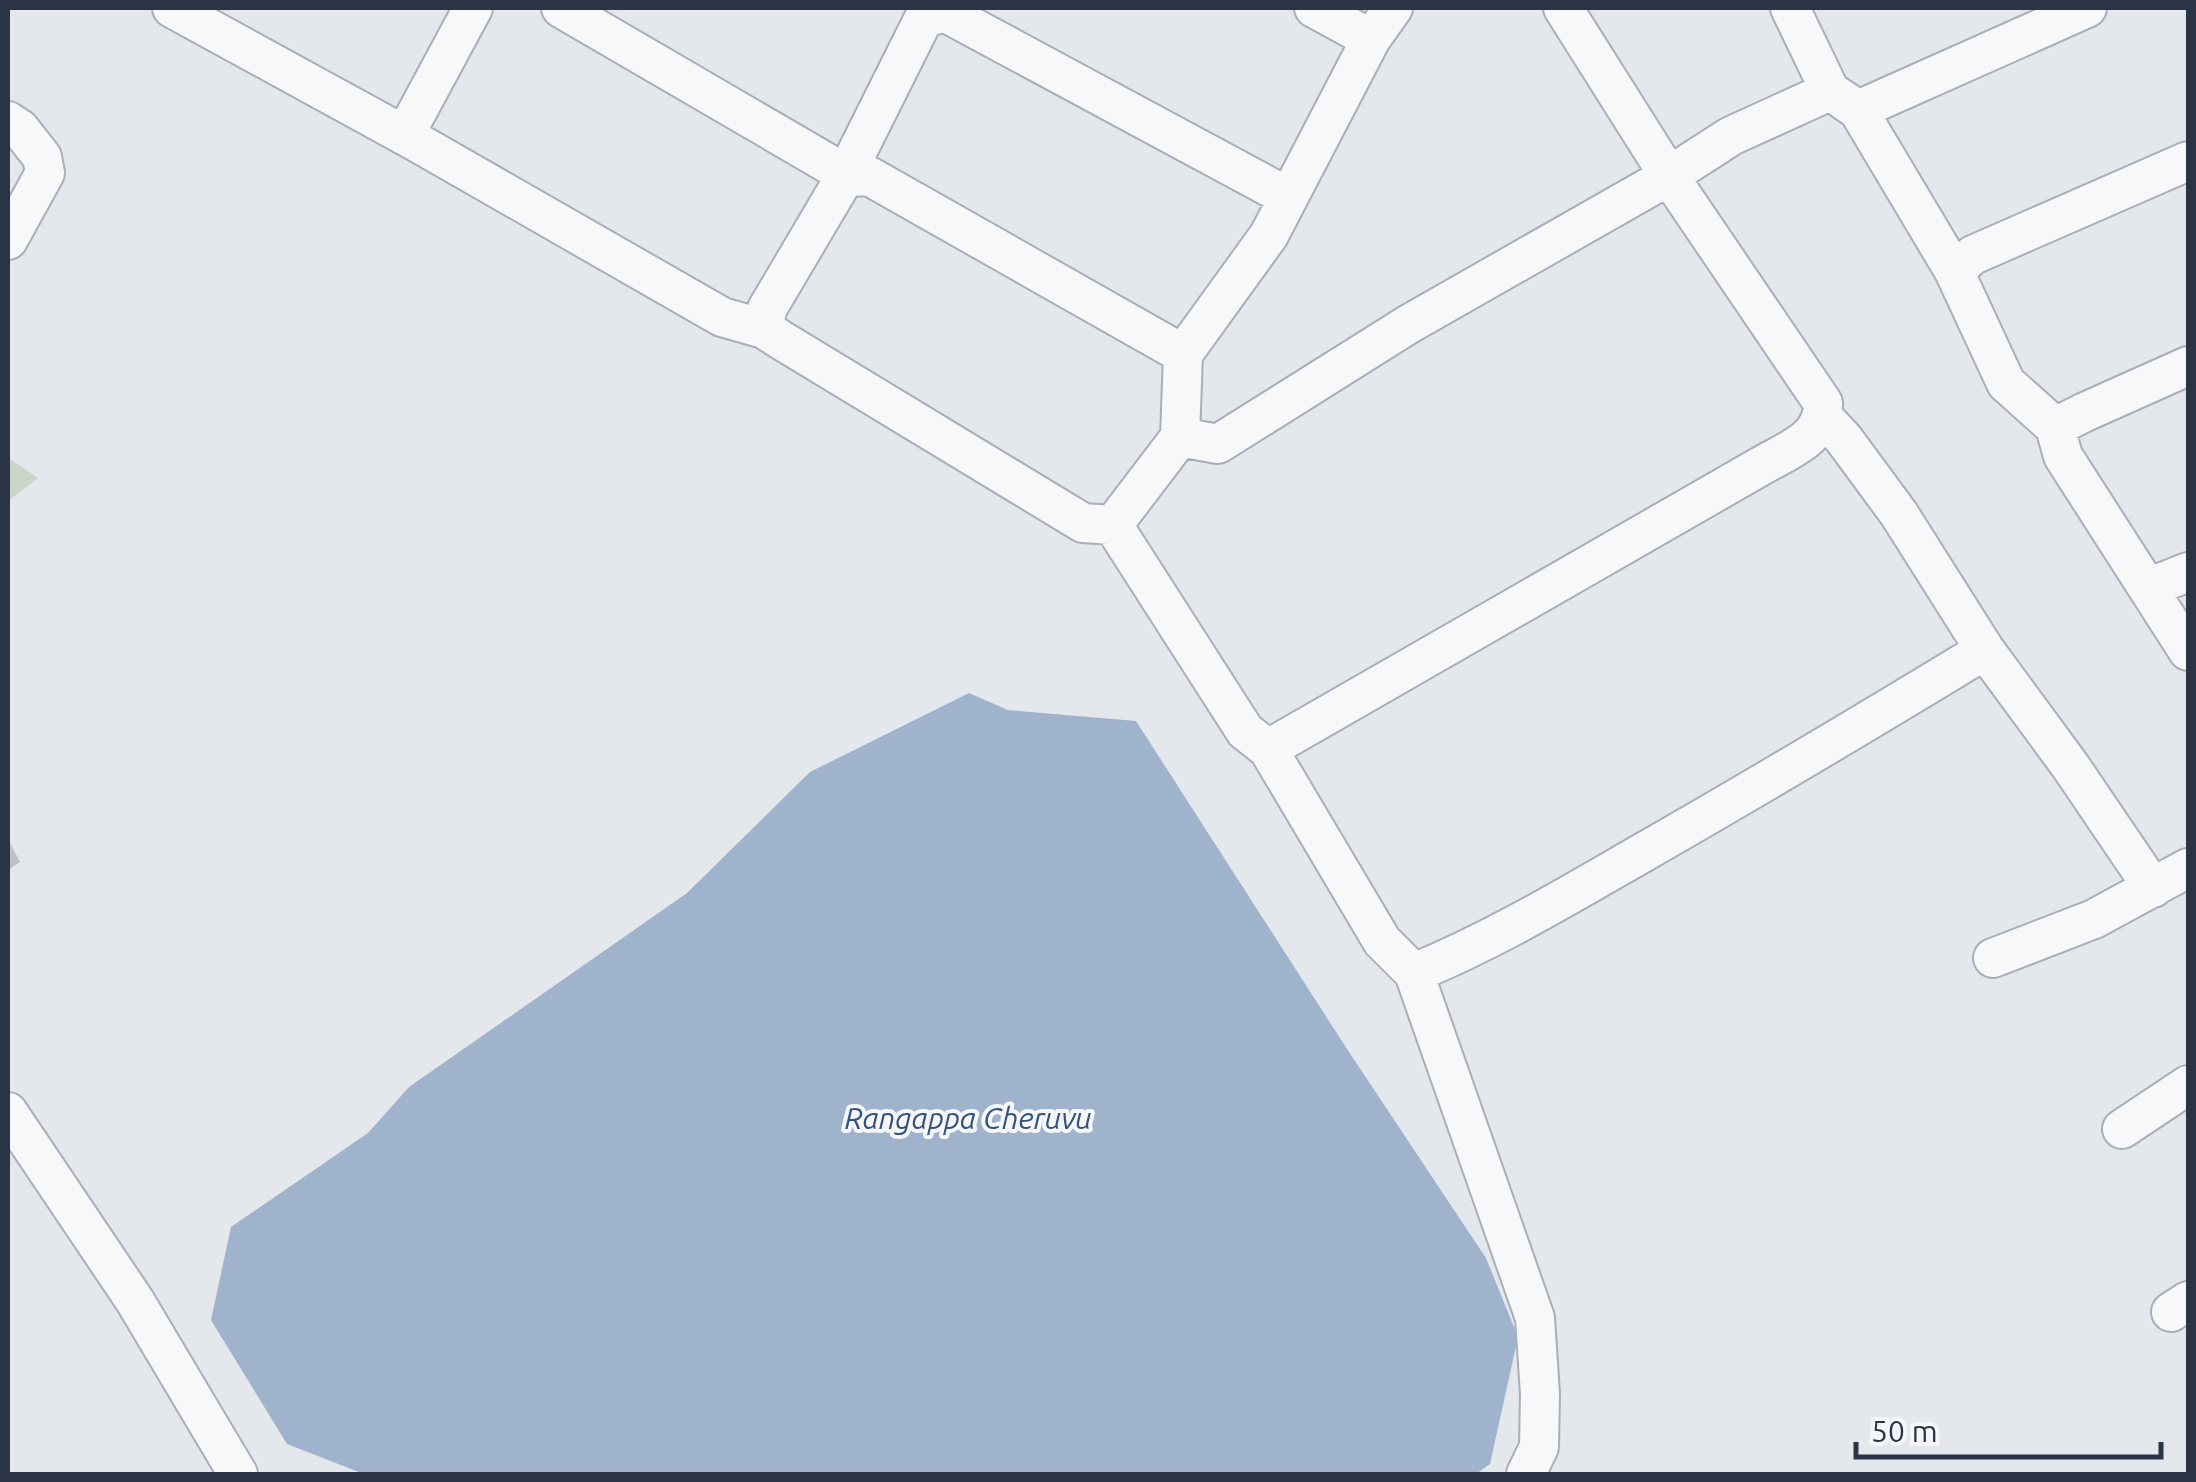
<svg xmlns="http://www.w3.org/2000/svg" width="2196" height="1482" font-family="Ubuntu,sans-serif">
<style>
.green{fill:#c9d6c5}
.water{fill:#9fb4cc}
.building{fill:#bbc0ca}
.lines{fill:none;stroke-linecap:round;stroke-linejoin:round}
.minor-casing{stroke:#a9aeb7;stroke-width:42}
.minor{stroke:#f7f8fa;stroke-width:38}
.labels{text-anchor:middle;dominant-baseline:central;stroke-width:8;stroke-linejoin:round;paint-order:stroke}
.water-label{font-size:30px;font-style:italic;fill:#34527a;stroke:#f4f6f9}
</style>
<rect width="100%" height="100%" fill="#e4e7ec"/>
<path class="green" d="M8 458 38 478 8 501Z"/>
<path class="water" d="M969 693 1008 710 1136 721 1347 1049 1486 1258 1518 1337 1490 1464 1476 1474H364L287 1444 211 1320 231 1227 368 1133 409 1087 687 893 810 772Z"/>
<path class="building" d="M8 839 20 862 8 870Z"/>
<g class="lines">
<g class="minor-casing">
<path id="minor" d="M172 8 413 140
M473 8 410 125 413 140 722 317 764 329
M561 8 851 177 856 154 923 20 943 11
M937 8 1288 197
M1314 8 1371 39
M1790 8 1830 91
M1858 110 2087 8
M8 121 20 129 42 157 45 173 8 240
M1954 271 1973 255 2188 161
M1823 417 1843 438 1899 514 1985 650 2071 767 2153 888
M2055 427 2085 412 2188 366
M1180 437 1218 444 1409 324 1669 176 1731 136 1830 91 1858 110 1954 271 2006 383 2055 427 2063 456 2188 651
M1113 525 1245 731 1268 749 1382 941 1414 973C1492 941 1564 898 1637 856 1754 789 1870 720 1985 650
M1113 525 1083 523 781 340 764 329 767 309 842 182 851 177 869 176 1183 354
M1113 525 1180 437 1183 354 1269 235 1371 39 1393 8
M2148 588 2188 572
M1268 749 1761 466C1788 450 1824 439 1823 403L1669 176 1563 8
M1993 958 2094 919 2188 868
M1414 973 1535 1318 1540 1394 1539 1447 1526 1474
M8 1112 135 1301 238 1474
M2122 1129 2188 1085
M2171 1312 2188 1301"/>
</g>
<use href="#minor" class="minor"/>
</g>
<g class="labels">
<g class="water-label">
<text x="968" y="1118">Rangappa Cheruvu</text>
</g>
</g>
<rect width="2196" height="1482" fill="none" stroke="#2b3445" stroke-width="20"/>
<path d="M1856 1442v15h305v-15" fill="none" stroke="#2b3445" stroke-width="5"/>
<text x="1871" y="1442" font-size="30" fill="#2b3445" stroke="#f4f6f9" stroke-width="8" paint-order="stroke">50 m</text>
</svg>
